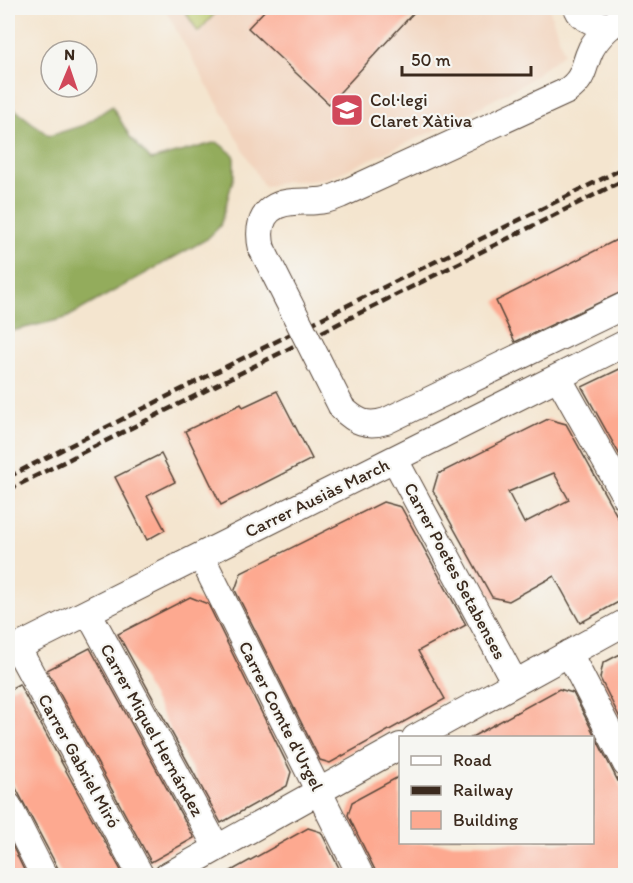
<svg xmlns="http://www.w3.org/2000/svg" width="633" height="883" font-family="Itim,sans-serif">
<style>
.built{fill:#f2d4be}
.green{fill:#bac768;stroke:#7a7843;stroke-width:1.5}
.forest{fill:#93ac5c;stroke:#676b3d;stroke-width:1.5}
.building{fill:#fda990;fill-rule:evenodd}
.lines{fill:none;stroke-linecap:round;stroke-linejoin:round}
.minor-casing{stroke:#574639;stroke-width:28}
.minor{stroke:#fff;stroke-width:26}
.rail{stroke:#3b2a1e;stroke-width:4.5;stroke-dasharray:9 4.5;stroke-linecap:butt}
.minor-bridge-casing{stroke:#574639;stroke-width:28;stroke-linecap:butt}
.minor-bridge{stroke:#fff;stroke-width:26}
.labels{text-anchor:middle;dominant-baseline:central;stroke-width:4.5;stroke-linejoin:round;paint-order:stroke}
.poi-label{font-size:18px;fill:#3b2a1e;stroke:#f6f6f2;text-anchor:start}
.street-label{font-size:18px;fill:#3b2a1e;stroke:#f6f6f2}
</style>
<rect width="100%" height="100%" fill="#f6f6f2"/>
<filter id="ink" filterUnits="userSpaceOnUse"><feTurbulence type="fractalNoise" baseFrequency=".0167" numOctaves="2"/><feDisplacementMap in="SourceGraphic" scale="12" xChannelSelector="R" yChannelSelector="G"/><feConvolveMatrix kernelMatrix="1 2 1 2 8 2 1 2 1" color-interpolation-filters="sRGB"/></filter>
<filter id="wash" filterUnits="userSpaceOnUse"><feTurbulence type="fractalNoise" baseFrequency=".008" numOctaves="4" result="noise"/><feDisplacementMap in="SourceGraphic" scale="24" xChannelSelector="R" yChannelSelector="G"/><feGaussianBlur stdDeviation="1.35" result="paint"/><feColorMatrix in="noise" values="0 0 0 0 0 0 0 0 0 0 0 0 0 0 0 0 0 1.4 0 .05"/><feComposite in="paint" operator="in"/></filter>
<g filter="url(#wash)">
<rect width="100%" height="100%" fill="#f4e5cf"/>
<path class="built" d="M164 8H549L564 53 525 83 438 129 328 178 308 181H285L264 187Z"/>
<path class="green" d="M183 8H220L198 32Z"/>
<path class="forest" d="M8 104 49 136 84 125 112 106 130 137 151 160 217 142 234 155V176L220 226 207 239 66 318 8 332Z"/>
<g id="blocks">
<path class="building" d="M267 8H418L329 104 248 28Z
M626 235V290L515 342 496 301Z
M626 366V466L582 387Z
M277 391 312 459 221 505 185 431 241 404 243 407Z
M548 419 566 424 626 532V598L580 623 554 576 509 601 492 597 433 491 438 474ZM554 473 569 500 524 523 508 492Z
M161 454 175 482 147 496 165 530 147 540 115 477Z
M383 502 401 507 466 625 418 651 445 699 330 763 320 760 235 590 241 573Z
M190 597 208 604 291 772 287 786 221 823 118 634Z
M90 648 194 838 151 862 47 670Z
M626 651V730L600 678 603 663Z
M19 684 77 791 124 876H62L8 773V690Z
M559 689 573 693 626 797V876H378L348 815 352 802 400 776V843H592V738H470Z
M308 828 321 832 343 876H222Z
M8 837 25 872 19 876H8Z"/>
</g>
</g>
<g filter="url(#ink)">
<use href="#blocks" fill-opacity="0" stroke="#574639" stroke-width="1.5"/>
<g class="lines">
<g class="minor-casing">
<path id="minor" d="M577 8C582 21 599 24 611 26
M262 249C256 224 264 204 293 202 301 201 309 202 317 201 325 201 333 198 340 195L567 91C586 77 582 68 591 49 598 36 613 22 626 15
M558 377 626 498
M342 408C356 422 367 427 386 421L626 305
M395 460 515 683
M201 556 361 876
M88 612 217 848
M17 647 141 876
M8 652 626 343
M569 653 626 764
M415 738 626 622
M8 805 44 876
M167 876 400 746"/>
</g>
<use href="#minor" class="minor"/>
<path class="rail" d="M8 477 366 296 626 167
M8 490 626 179"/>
<g class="minor-bridge-casing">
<path id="minor-bridge" d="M262 249 342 408"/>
</g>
<use href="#minor-bridge" class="minor-bridge"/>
</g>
</g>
<defs>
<g id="school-square" transform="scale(1.725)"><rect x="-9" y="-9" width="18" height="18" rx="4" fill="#d1495b" stroke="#f6f6f2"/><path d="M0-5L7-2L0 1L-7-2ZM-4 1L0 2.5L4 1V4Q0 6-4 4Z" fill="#fff"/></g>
</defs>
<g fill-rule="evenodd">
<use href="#school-square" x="347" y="110"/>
</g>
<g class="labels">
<g class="poi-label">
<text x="370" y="100">Col·legi<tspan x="370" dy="21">Claret Xàtiva</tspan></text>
</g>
<g class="street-label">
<text transform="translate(317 498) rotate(-26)">Carrer Ausiàs March</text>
<text transform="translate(455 571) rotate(62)">Carrer Poetes Setabenses</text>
<text transform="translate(281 716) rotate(63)">Carrer Comte d'Urgel</text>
<text transform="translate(152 730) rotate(61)">Carrer Miquel Hernández</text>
<text transform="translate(79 761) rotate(61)">Carrer Gabriel Miró</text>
</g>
</g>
<rect width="633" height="883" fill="none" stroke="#f6f6f2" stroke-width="30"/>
<rect x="399" y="736" width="195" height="108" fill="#f6f6f2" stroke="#aba49d" stroke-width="1.5"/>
<rect x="411" y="756" width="30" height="9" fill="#ffffff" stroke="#aba49d" stroke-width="1.5"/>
<text x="453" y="766" font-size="18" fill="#3b2a1e">Road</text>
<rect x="411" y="786" width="30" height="9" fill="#3b2a1e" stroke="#aba49d" stroke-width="1.5"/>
<text x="453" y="796" font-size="18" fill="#3b2a1e">Railway</text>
<rect x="411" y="811" width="30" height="18" fill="#fda990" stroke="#aba49d" stroke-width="1.5"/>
<text x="453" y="826" font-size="18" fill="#3b2a1e">Building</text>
<g transform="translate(69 69) rotate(2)"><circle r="28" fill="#f6f6f2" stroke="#aba49d" stroke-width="1.5"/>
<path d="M0-4.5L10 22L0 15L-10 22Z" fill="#d1495b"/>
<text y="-9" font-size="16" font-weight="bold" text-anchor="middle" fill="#3b2a1e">N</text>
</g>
<path d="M402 66v9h129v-9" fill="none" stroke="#3b2a1e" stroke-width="3"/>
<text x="411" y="66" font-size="18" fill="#3b2a1e" stroke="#f6f6f2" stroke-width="4.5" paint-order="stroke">50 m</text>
</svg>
